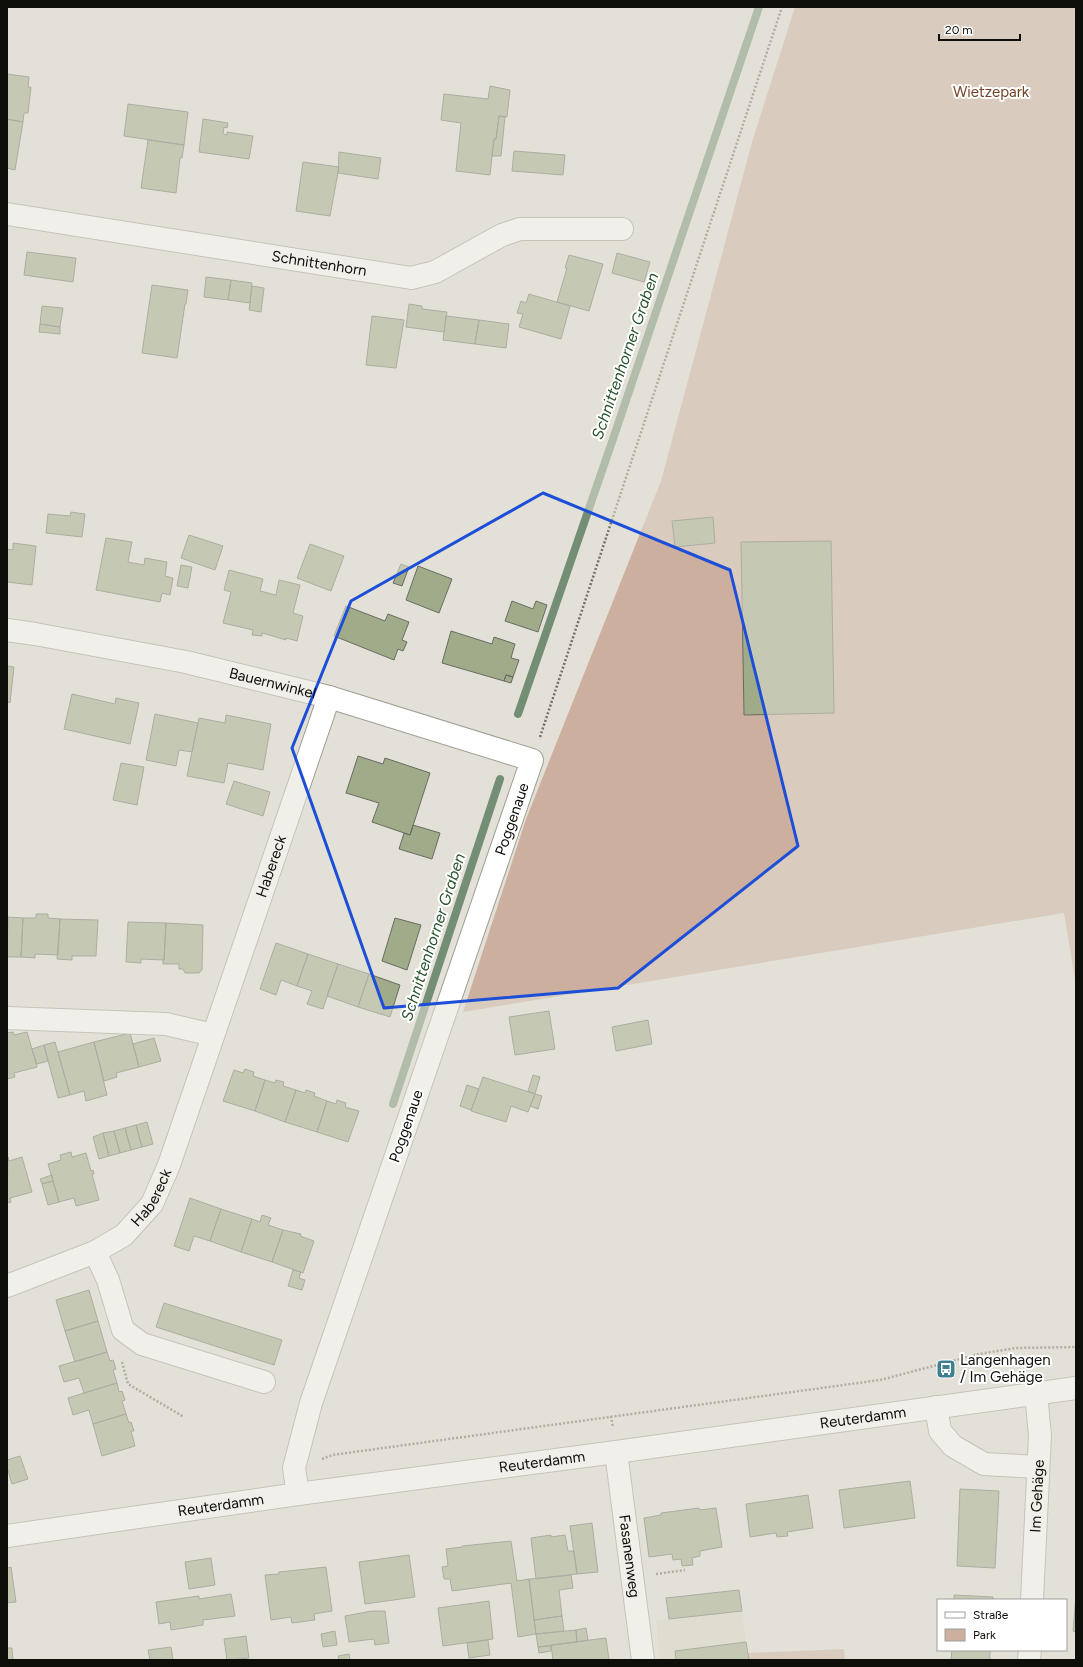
<svg xmlns="http://www.w3.org/2000/svg" width="1083" height="1667" font-family="Figtree,sans-serif">
<style>
.built{fill:#dad7c6}
.green{fill:#ccaf9e}
.lines{fill:none;stroke-linecap:round;stroke-linejoin:round}
.stream{stroke:#738e74;stroke-width:8}
.building{fill:#9fab89;stroke:#696c63}
.minor-casing{stroke:#a09f96;stroke-width:24}
.path{stroke:#707069;stroke-width:2.5;stroke-dasharray:2 2;stroke-linecap:butt}
.minor{stroke:#fff;stroke-width:22}
.marked{fill:none;stroke:#1d4ed8;stroke-width:3;stroke-linejoin:round}
.labels{text-anchor:middle;dominant-baseline:central;stroke-width:4;stroke-linejoin:round;paint-order:stroke}
.park-label{font-size:15px;fill:#734425;stroke:#fff}
.street-label{font-size:15px;fill:#0e0e0a;stroke:#fff}
.poi-label{font-size:15px;fill:#0e0e0a;stroke:#fff;text-anchor:start}
.water-label{font-size:16px;font-style:italic;fill:#28532c;stroke:#fff}
</style>
<rect width="100%" height="100%" fill="#e3e1d7"/>
<path class="built" d="M742 1611 749 1660H660L656 1620Z"/>
<path class="green" d="M795 7H1076V986L1064 913 463 1012 526 819 661 481 752 142Z
M844 1649 845 1660H749L748 1653Z"/>
<g class="lines">
<path class="stream" d="M518 714 613 439 759 7
M393 1104 500 779"/>
</g>
<path class="building" d="M7 74 29 77 28 87H31L28 113H24L23 122 7 119Z
M490 86 510 90 507 117 499 116 496 139H494L490 175 456 171 461 123 441 120 444 94 488 99Z
M128 104 188 112 184 145 124 136Z
M499 116 505 117 501 156H492L494 139H496Z
M7 119 23 122 15 170 7 168Z
M203 119 228 123 227 128 224 127 223 134 227 135V132L253 136 249 159 199 152Z
M148 140 184 145 182 158H180L176 193 141 188Z
M514 151 565 155 563 175 512 171Z
M339 152 381 158 378 179 338 173Z
M303 162 339 167 330 216 296 211Z
M27 252 76 258 73 282 24 275Z
M617 253 650 262 644 282 612 273Z
M569 255 603 264 589 311 557 302 567 268H565Z
M206 277 231 280 228 300 204 297Z
M231 280 252 283 250 303 228 300Z
M152 285 188 290 186 304H185L177 358 142 353Z
M252 286 264 288 261 312 249 310Z
M529 294 570 306 561 339 519 327 523 314 517 313 521 301 526 303Z
M409 304 422 306V309L447 312 444 332 406 327Z
M42 306 63 308 60 327 40 324Z
M372 316 404 320 396 368 366 365Z
M446 316 479 320 475 344 443 340Z
M479 320 509 324 506 348 475 344Z
M40 324 60 327V334L39 332Z
M71 512 85 514 82 537 46 533 48 514 70 516Z
M713 517 715 543 675 547 672 521Z
M189 535 223 546 215 570 181 558Z
M106 538 132 542 128 562 144 565 145 558 167 562 165 576 173 578 170 595 162 593 160 602 96 590Z
M831 541 834 713 744 715 741 542Z
M13 543 36 546 32 585 7 582V549L13 550Z
M310 544 344 556 331 591 297 578Z
M401 564 409 567 402 586 393 583Z
M181 565 192 567 188 588 177 586Z
M418 566 452 579 439 613 406 600Z
M229 570 263 579 260 591 276 595 279 580 300 585 293 613 303 616 297 641 286 638V640L262 633V636L252 635 253 630 223 623 231 592 224 590Z
M512 601 533 609 536 601 547 605 538 632 505 621Z
M346 606 385 621 388 614 409 622 402 640 407 642 403 651 398 649 394 660 334 636Z
M451 631 492 644 494 637 515 644 511 658 519 660 513 677 506 675 504 681 442 663Z
M7 666 14 667 10 703 7 702Z
M506 675 513 677 511 683 504 681Z
M72 694 115 704 116 698 139 703 130 744 64 729Z
M155 714 198 723 192 752 179 750 176 766 146 760Z
M226 715 271 724 263 770 228 763 224 783 187 776 199 718 225 723Z
M358 756 383 764 385 758 430 773 410 835 372 822 379 803 346 793Z
M121 763 144 767 137 805 113 800Z
M234 781 270 792 263 816 226 804Z
M413 825 440 833 432 859 399 849 404 833 410 835Z
M36 914H48V918L60 919 58 955 35 954V958L21 957 23 918H36Z
M8 917 23 918 21 957H7Z
M395 918 421 925 407 970 382 961Z
M60 919 98 920 96 956H72V960L57 959Z
M128 922 166 923 164 960 141 959V963L126 962Z
M166 923 203 925 202 970 199 973H185L183 969H179V964H163V960H164Z
M276 943 308 954 297 986 281 980 276 995 260 989Z
M308 954 338 964 323 1009 307 1004 312 991 297 986Z
M338 964 369 974 358 1007 327 996Z
M369 974 400 985 390 1017 358 1007Z
M549 1011 555 1049 515 1055 509 1017Z
M648 1020 652 1044 616 1051 612 1027Z
M13 1032 14 1035 27 1032 37 1067 14 1073 15 1077 7 1079V1033Z
M130 1033 139 1067 116 1073 117 1077 104 1081 94 1042Z
M154 1038 161 1061 139 1067 133 1044Z
M55 1042 70 1095 58 1098 44 1045Z
M94 1042 107 1095 86 1101 84 1091 70 1095 58 1052Z
M44 1045 48 1061 37 1064 32 1049Z
M245 1069 254 1072 253 1076 265 1080 255 1111 223 1101 234 1070 243 1073Z
M533 1075 540 1077 535 1094 528 1091Z
M483 1077 535 1094 528 1112 511 1106 506 1122 471 1111Z
M265 1080 275 1083 276 1080 284 1082 283 1086 296 1090 285 1122 255 1111Z
M467 1085 479 1089 471 1110 460 1106Z
M296 1090 305 1093 306 1090 315 1093 314 1096 327 1101 317 1132 285 1122Z
M535 1094 542 1096 538 1109 530 1106Z
M337 1100 346 1103 345 1107 359 1111 348 1142 317 1132 327 1101 336 1104Z
M147 1122 153 1144 142 1147 136 1125Z
M136 1125 142 1147 131 1150 125 1128Z
M125 1128 131 1150 120 1153 114 1131Z
M114 1131 120 1153 109 1156 103 1133Z
M103 1133 109 1156 99 1159 93 1137Z
M71 1152 72 1157 86 1153 91 1171 93 1170 94 1174H92L99 1200 76 1206 74 1198 59 1202 48 1164 61 1160 60 1155Z
M8 1157 9 1161 22 1157 32 1192 10 1198 11 1202 7 1203Z
M52 1175 53 1181 42 1184 40 1179Z
M53 1181 59 1202 48 1205 42 1184Z
M190 1198 221 1209 210 1241 194 1236 189 1251 174 1246Z
M221 1209 252 1219 241 1252 210 1241Z
M262 1215 271 1218 268 1225 283 1230 272 1262 241 1252 252 1219 260 1222Z
M283 1230 301 1234 300 1236 314 1241 303 1273 272 1262Z
M293 1270 301 1272 299 1278 305 1280 302 1290 288 1286Z
M89 1290 98 1321 65 1331 56 1300Z
M164 1303 282 1340 274 1365 156 1327Z
M98 1321 107 1352 75 1362 65 1331Z
M107 1352 110 1361 113 1360 116 1369 113 1370 117 1383 84 1393 79 1378 64 1382 59 1366Z
M117 1383 119 1392 122 1391 125 1400 122 1401 126 1414 93 1424 89 1410 73 1415 68 1398Z
M126 1414 129 1423 131 1422 134 1431H131L135 1446 102 1456 93 1424Z
M20 1456 28 1479 12 1484 7 1467V1460Z
M910 1481 915 1518 844 1528 839 1490Z
M960 1489 999 1491 995 1568 957 1566Z
M808 1495 813 1528 787 1532 788 1536 777 1537 776 1533 750 1537 746 1504Z
M699 1508V1510L716 1508 722 1547 700 1551V1556L692 1558 693 1565 682 1566 681 1559 673 1560 672 1554 649 1557 644 1518 661 1515V1513Z
M592 1523 598 1572 577 1574 570 1526Z
M551 1535V1537L565 1535 568 1551H574L577 1574 536 1579 531 1538Z
M511 1541 517 1581 529 1579 536 1634 518 1637 511 1583 452 1591 450 1579H444L442 1567 448 1566 446 1549 462 1547V1546Z
M409 1555 415 1597 365 1604 359 1562Z
M211 1558 215 1585 189 1589 185 1562Z
M11 1567 16 1602 7 1603V1568Z
M326 1567 332 1611 314 1614 315 1620 292 1623 291 1617 271 1620 265 1575 279 1574V1572Z
M571 1575 573 1588 559 1590 562 1616 534 1620 529 1579Z
M739 1590 742 1611 669 1619 666 1598Z
M231 1594 235 1616 203 1620V1625L171 1630 170 1622 159 1624 156 1602 199 1596V1599Z
M954 1595 993 1597V1600H954Z
M1076 1595V1632L1073 1631Z
M489 1601 493 1639 443 1646 438 1608Z
M372 1611H385L389 1643 375 1645 374 1639 349 1642 345 1616Z
M562 1616 564 1631 536 1634 534 1620Z
M586 1628 588 1640 577 1642 576 1630Z
M576 1630 577 1642 538 1647 536 1634Z
M335 1631 337 1645 323 1647 321 1634Z
M246 1636 249 1658 227 1660 224 1639Z
M606 1638 609 1660H553L551 1645Z
M488 1640 490 1655 469 1658 467 1643Z
M746 1642 749 1660H676L675 1651Z
M551 1646V1651L539 1653 538 1647Z
M171 1647 173 1660H150L148 1650Z
M7 1648H12L13 1660H7Z
M952 1650H990V1660H951Z
M349 1654 350 1660H339L338 1656Z"/>
<g class="lines">
<g class="minor-casing">
<g id="minor">
<path id="s1" d="M7 214 411 278 435 272 502 235 520 229H622"/>
<path id="s2" d="M7 630 35 634 186 662 329 697 532 760 311 1403 294 1468 298 1494"/>
<path d="M7 1018 166 1024 213 1035"/>
<path d="M95 1252 108 1280 123 1330 142 1344 264 1382"/>
<path id="s3" d="M7 1286 95 1252 124 1235 152 1204 169 1165 329 697"/>
<path d="M936 1407 940 1431 953 1446 984 1464 1038 1467"/>
<path id="s4" d="M616 1452 643 1660"/>
<path id="s5" d="M7 1536 298 1494 616 1452 1076 1388"/>
<path id="s6" d="M1032 1600 1040 1436 1036 1393"/>
<path d="M1029 1660 1030 1650"/>
</g>
</g>
<path class="path" d="M540 737 782 7
M122 1362 128 1384 184 1417
M611 1416 613 1428
M322 1459 332 1455 880 1380 979 1354 1016 1348 1076 1347
M656 1574 685 1570"/>
<use href="#minor" class="minor"/>
</g>
<path d="M0 0H1083V1667H0ZM543 493 730 570 798 846 618 988 384 1008 292 748 351 601Z" fill="#e3e1d7" fill-opacity=".55" fill-rule="evenodd"/>
<path class="marked" d="M543 493 730 570 798 846 618 988 384 1008 292 748 351 601Z"/>
<defs>
<g id="bus-square" transform="scale(1)"><rect x="-9" y="-9" width="18" height="18" rx="4" fill="#3e8091" stroke="#fff"/><path d="M-5-6H5V4H4V6H2V4H-2V6H-4V4H-5ZM-3.5-4V0h7V-4ZM-3.5 1.2v1.5H-2V1.2ZM2 1.2v1.5H3.5V1.2Z" fill="#fff"/></g>
</defs>
<g fill-rule="evenodd">
<use href="#bus-square" x="946" y="1369"/>
</g>
<g class="labels">
<g class="park-label">
<text x="991" y="92">Wietzepark</text>
</g>
<g class="street-label">
<text stroke="none"><textPath href="#s1" startOffset="316">Schnittenhorn</textPath></text>
<text stroke="none"><textPath href="#s2" startOffset="271">Bauernwinkel</textPath></text>
<text transform="translate(512 819) rotate(-71)">Poggenaue</text>
<text stroke="none"><textPath href="#s3" startOffset="528">Habereck</textPath></text>
<text transform="translate(406 1126) rotate(-71)">Poggenaue</text>
<text stroke="none"><textPath href="#s3" startOffset="175">Habereck</textPath></text>
<text stroke="none"><textPath href="#s5" startOffset="864">Reuterdamm</textPath></text>
<text stroke="none"><textPath href="#s5" startOffset="540">Reuterdamm</textPath></text>
<text stroke="none"><textPath href="#s6" startOffset="104">Im Gehäge</textPath></text>
<text stroke="none"><textPath href="#s5" startOffset="216">Reuterdamm</textPath></text>
<text stroke="none"><textPath href="#s4" startOffset="105">Fasanenweg</textPath></text>
</g>
<g class="poi-label">
<text x="960" y="1360">Langenhagen<tspan x="960" dy="17">/ Im Gehäge</tspan></text>
</g>
<g class="water-label">
<text transform="translate(625 356) rotate(-71)">Schnittenhorner Graben</text>
<text transform="translate(433 937) rotate(-72)">Schnittenhorner Graben</text>
</g>
</g>
<rect width="1083" height="1667" fill="none" stroke="#0e0e0a" stroke-width="16"/>
<rect x="937" y="1599" width="130" height="52" fill="#ffffff" stroke="#9f9f9d"/>
<rect x="945" y="1612" width="20" height="6" fill="#ffffff" stroke="#9f9f9d"/>
<text x="973" y="1619" font-size="12" fill="#0e0e0a">Straße</text>
<rect x="945" y="1629" width="20" height="12" fill="#ccaf9e" stroke="#9f9f9d"/>
<text x="973" y="1639" font-size="12" fill="#0e0e0a">Park</text>
<path d="M939 34v6h81v-6" fill="none" stroke="#0e0e0a" stroke-width="2"/>
<text x="945" y="34" font-size="12" fill="#0e0e0a" stroke="#ffffff" stroke-width="3" paint-order="stroke">20 m</text>
</svg>
